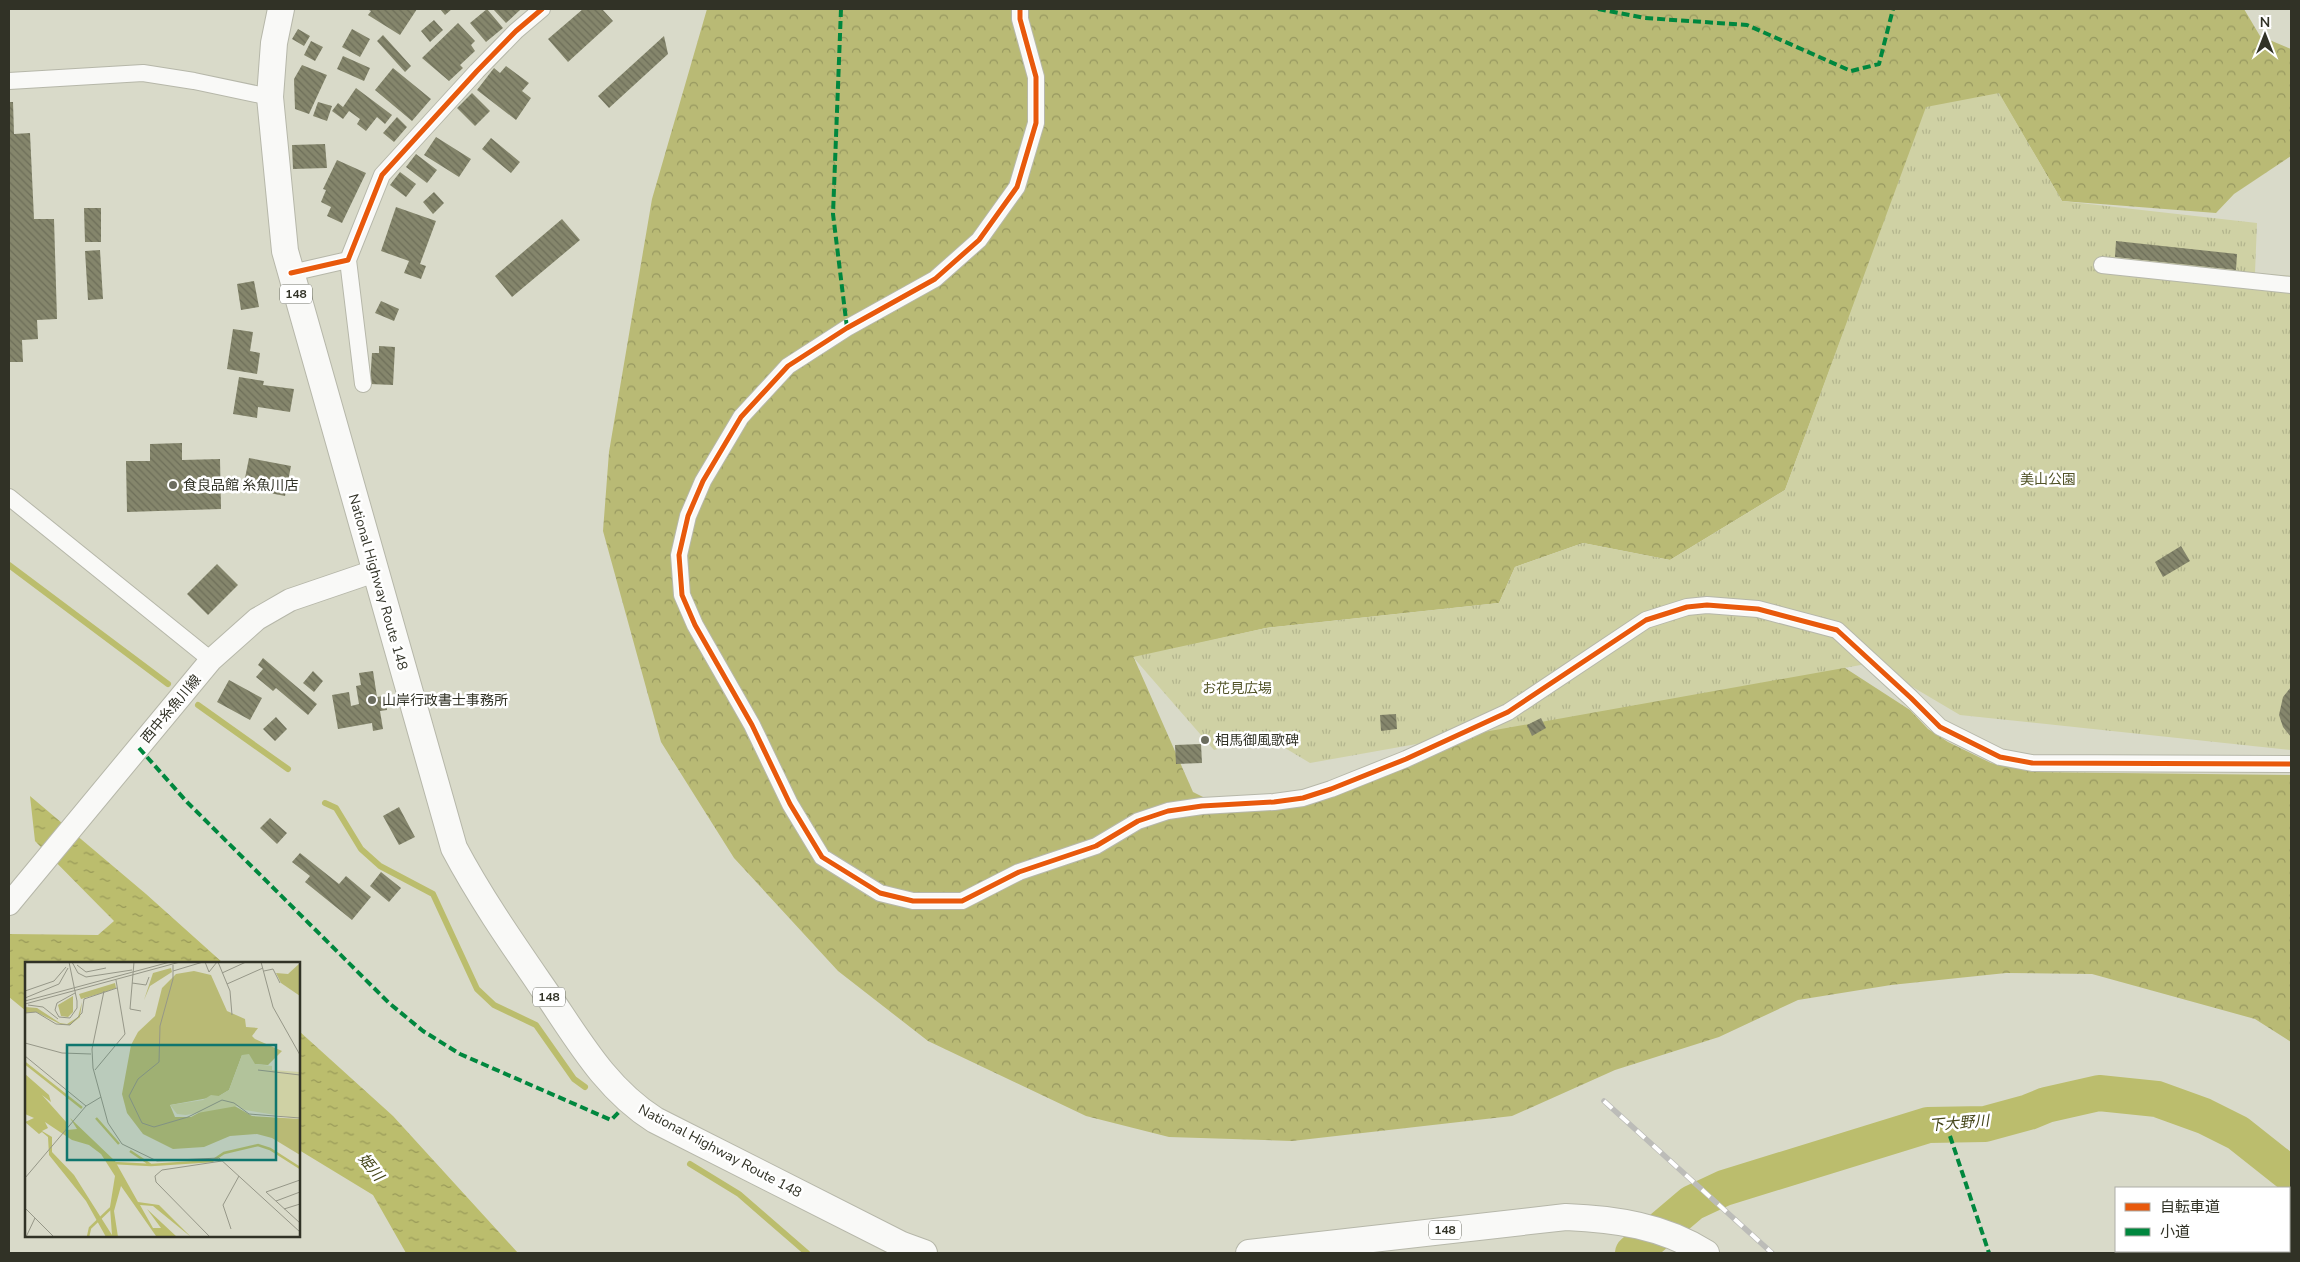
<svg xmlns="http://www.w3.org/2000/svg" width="2300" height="1262" font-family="'Nunito Sans','Noto Sans JP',sans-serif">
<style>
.forest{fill:url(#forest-crowns)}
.park{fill:url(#park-tufts)}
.water{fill:url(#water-ripples)}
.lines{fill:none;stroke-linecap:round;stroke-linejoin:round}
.stream{stroke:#bbbd6d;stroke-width:6}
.river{stroke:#bbbd6d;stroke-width:36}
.building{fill:url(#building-back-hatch)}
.minor-casing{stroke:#b6b7a9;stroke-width:18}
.secondary-casing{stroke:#b6b7a9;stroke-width:24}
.trunk-casing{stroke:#b6b7a9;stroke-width:28}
.minor{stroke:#f9f9f7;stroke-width:16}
.secondary{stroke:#f9f9f7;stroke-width:22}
.trunk{stroke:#f9f9f7;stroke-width:26}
.rail-casing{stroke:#bcbcb8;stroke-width:5.5}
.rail{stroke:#fff;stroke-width:4;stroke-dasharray:11;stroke-linecap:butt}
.quiet{stroke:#00873e;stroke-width:4;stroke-dasharray:8 4;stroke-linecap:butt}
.cycleway-casing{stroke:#fff;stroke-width:8}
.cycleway{stroke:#e8590c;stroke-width:5}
.poi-dot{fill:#6c6d5f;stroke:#fff;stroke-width:2}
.labels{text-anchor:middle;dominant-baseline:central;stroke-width:5;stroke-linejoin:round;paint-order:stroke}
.shield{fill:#fff;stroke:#6f7067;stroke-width:1}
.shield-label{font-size:12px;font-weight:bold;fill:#313226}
.park-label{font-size:14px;fill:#515327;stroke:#fff}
.poi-label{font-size:14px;fill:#313226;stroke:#fff;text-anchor:start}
.street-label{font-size:14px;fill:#313226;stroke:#fff}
.water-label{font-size:15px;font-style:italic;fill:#45461a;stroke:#fff}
.inset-river{fill:none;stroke:#bbbd6d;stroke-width:2.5}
.inset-road{fill:none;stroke:#969788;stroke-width:1}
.view{fill:#0f766e;fill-opacity:0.15;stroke:#0f766e;stroke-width:2.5}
.inset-edge{fill:none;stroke:#313226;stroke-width:2.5}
</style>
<defs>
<pattern id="forest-crowns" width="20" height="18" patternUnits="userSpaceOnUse" patternTransform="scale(1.25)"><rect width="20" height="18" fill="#b9ba75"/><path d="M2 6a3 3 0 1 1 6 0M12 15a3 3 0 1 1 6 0" fill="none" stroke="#979860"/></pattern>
<pattern id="park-tufts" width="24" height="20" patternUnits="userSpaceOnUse" patternTransform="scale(1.25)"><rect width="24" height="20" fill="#cfd1a4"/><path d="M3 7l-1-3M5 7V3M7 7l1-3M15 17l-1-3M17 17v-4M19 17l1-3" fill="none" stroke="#b2b48d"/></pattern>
<pattern id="water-ripples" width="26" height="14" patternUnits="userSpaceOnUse" patternTransform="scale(1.25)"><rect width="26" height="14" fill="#bbbd6d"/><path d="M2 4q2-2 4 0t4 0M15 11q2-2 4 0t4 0" fill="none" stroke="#999a59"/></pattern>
<pattern id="building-back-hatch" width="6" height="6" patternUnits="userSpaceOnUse" patternTransform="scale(1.25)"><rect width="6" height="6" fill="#85866c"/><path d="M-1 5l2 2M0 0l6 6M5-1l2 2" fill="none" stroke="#6d6e59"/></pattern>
</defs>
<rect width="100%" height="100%" fill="#d9dac9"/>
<path class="forest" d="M707 9H2244L2260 36 2291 49V156L2234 194 2216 213 2062 201 1999 94 1885 221 1785 490 1670 560 1583 543 1515 567 1499 603 1266 628 1134 658 1193 792 1229 810 1291 806 1361 786 1409 766 1607 657 1825 655 1910 710 1928 729 1948 742 1991 763 2034 772 2291 775V1042L2255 1019 2092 974 2006 973 1891 985 1798 1000 1719 1037 1615 1070 1512 1116 1292 1141 1169 1137 1086 1116 928 1041 838 971 734 858 661 742 603 531 609 452 652 199Z"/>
<path class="park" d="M1999 93 2062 201 2257 223 2255 273 2291 276V750L1960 715 1872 663 1310 763 1265 736 1214 750 1133 657 1266 628 1499 603 1515 567 1583 543 1670 560 1785 490 1926 107Z"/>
<path class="water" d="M30 796 146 894 223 963H26V1011L9 997V934L98 935 114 921 35 841Z
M299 1031 393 1116 518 1253H406L373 1195 299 1150Z"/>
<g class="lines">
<path class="stream" d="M9 565 168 684
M198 705 288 769
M325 803 336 808 361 849 380 866 433 894 477 989 494 1005 536 1025 574 1079 585 1087
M690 1164 739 1194 807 1253"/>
<path class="river" d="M1633 1253 1692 1203 1724 1188 1928 1125 1985 1124 2029 1112 2046 1105 2099 1093 2157 1099 2204 1116 2238 1133 2291 1175"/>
</g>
<path class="building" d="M367 9H417L400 35 368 15 371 11Z
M440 9H452L445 15Z
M487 9 503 28 486 42 470 23Z
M493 9H519L520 10 506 23Z
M583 9H602L613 21 568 62 548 39Z
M434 20 443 30 430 42 421 31Z
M458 23 475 41 471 45 475 51 460 65 463 68 449 81 422 58Z
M298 29 310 36 304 46 292 39Z
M352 29 370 39 360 57 342 47Z
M383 35 411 66 405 72 377 41Z
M664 36 668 54 609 108 598 96Z
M311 41 323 47 315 61 304 55Z
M343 56 370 68 364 81 337 69Z
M302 65 327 75 309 114 295 109 294 79Z
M506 66 529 83 522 91 531 98 516 120 477 90 494 68 500 73Z
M393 68 431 99 412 121 375 90Z
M356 88 392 115 385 124 377 117 366 131 357 124 360 119 349 111 343 119 332 111 338 103 343 107Z
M472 93 490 111 475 126 457 108Z
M9 102H13L14 134 30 133 34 219H54L57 319 37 320 38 339 22 340 23 362H9Z
M318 102 332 106 327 121 313 116Z
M397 117 407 127 394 142 383 133Z
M436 137 471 159 459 177 424 155Z
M491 138 520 162 511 173 482 149Z
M325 144 327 168 293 169 292 145Z
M416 154 437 170 427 183 406 167Z
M337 160 366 173 342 223 327 216 331 207 321 202 326 190 323 189Z
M400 172 416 184 406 197 390 185Z
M434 192 444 203 433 214 423 202Z
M396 207 436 221 420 264 426 266 421 279 404 273 409 261 381 251Z
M84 208H101V242H85Z
M562 219 580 240 512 297 495 276Z
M2116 241 2237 254 2236 270 2115 257Z
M100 250 103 299 88 300 85 251Z
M254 281 259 307 241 310 237 284Z
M381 301 399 309 394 321 375 313Z
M233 329 253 332 250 351 260 353 257 374 227 369Z
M379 346 395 347 393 385 370 384 372 353H379Z
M239 377 264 381 263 385 294 389 290 412 258 407 257 418 233 414Z
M182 443V460L220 459 221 509 127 512 126 461H150V444Z
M249 458 291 466 285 496 243 488Z
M2181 546 2190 561 2163 577 2155 562Z
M217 564 238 585 208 615 187 594Z
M263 658 317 704 308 715 276 688 273 691 256 677 263 669 258 665Z
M313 671 323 681 314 692 303 683Z
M373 671 377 697 384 696 387 710 380 711 383 729 373 731 372 723 338 729 332 695 349 692 351 706 359 704 356 686 361 685 359 673Z
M229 680 262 698 250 720 217 702Z
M2291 687V737L2283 727 2279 715 2283 697Z
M1396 714 1397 729 1381 731 1380 715Z
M276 717 287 729 275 741 263 729Z
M1541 718 1546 728 1532 736 1527 725Z
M1201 744 1202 763 1176 764 1175 745Z
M399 807 415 837 399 845 383 816Z
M270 818 287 833 277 844 260 828Z
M300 853 339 884 346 876 371 897 352 920 305 882 310 876 292 862Z
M381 872 401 888 389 902 370 886Z"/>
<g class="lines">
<g class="minor-casing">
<path id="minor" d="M1020 9V19L1036 77V123L1017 187 979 240 935 279 847 328 788 366 741 417 703 481 688 516 679 555 682 595 695 625 752 725 790 804 822 857 880 893 913 901H962L1019 872 1096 846 1138 821 1168 811 1202 806 1274 802 1303 798 1331 789 1406 759 1508 712 1646 620 1687 607 1707 605 1758 609 1837 630 1911 698 1940 727 2000 757 2032 763 2291 764
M9 81 143 73 194 81 270 97
M348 260 363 384
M2102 265 2291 285
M291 273 348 260 382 175 477 71 516 31 542 9
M9 497 211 660"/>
</g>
<g class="secondary-casing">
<path id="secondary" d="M9 904 211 660 257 619 290 600 375 571"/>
</g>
<g class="trunk-casing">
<path id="trunk" d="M281 9 274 43 270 97 285 251 454 848C481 899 514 946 547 994 579 1041 606 1089 655 1120L902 1245 924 1253
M1249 1253 1566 1217C1616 1219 1663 1226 1706 1253"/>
</g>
<use href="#minor" class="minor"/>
<use href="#secondary" class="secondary"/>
<use href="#trunk" class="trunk"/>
<g class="rail-casing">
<path id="rail" d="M1604 1101 1772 1253"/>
</g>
<use href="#rail" class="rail"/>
<path class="quiet" d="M841 9 833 214 847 328
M1598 9 1645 18 1747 25 1851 71 1879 64 1893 9
M139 748 187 802 389 1003 423 1031 460 1054 611 1120 619 1112
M1950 1136 1989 1253"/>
<g class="cycleway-casing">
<path id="cycleway" d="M1020 9V19L1036 77V123L1017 187 979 240 935 279 847 328 788 366 741 417 703 481 688 516 679 555 682 595 695 625 752 725 790 804 822 857 880 893 913 901H962L1019 872 1096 846 1138 821 1168 811 1202 806 1274 802 1303 798 1331 789 1406 759 1508 712 1646 620 1687 607 1707 605 1758 609 1837 630 1911 698 1940 727 2000 757 2032 763 2291 764
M291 273 348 260 382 175 477 71 516 31 542 9"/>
</g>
<use href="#cycleway" class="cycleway"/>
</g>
<g class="poi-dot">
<circle cx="173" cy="485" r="5"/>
<circle cx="372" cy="700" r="5"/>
<circle cx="1205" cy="740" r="5"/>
</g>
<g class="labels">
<g class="shield">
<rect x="280" y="284.5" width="32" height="19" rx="4"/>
<rect x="533" y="987.5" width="32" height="19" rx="4"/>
<rect x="1429" y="1220.5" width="32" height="19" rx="4"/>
</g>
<g class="shield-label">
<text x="296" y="294">148</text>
<text x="549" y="997">148</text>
<text x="1445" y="1230">148</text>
</g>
<g class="park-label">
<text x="2048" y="479">美山公園</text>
<text x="1237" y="688">お花見広場</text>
</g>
<g class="poi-label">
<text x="183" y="485">食良品館 糸魚川店</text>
<text x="382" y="700">山岸行政書士事務所</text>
<text x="1215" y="740">相馬御風歌碑</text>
</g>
<g class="street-label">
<text transform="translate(378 582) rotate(74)">National Highway Route 148</text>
<text transform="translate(171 709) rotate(-50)">西中糸魚川線</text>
<text transform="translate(720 1151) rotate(28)">National Highway Route 148</text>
</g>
<g class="water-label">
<text transform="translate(1959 1123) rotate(-5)">下大野川</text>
<text transform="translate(371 1167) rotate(51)">姫川</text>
</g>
</g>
<g transform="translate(25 962)">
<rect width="275" height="275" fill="#d9dac9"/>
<path d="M275 1V34L256 21 251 11 263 12ZM146 6 147 10 125 24 119 38 128 11ZM169 9 186 13 202 49 220 57 221 65 233 66 227 74 230 77 257 89 243 103 229 102 217 93 204 128 194 134 145 143 150 155H166L190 142 208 143 227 154 275 157V193L247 176 232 172 205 174 179 185 148 187 118 172 102 151 97 132 106 83 113 70 130 54 137 26 151 12ZM90 21 91 26 77 31 56 37 54 32ZM48 34V50L43 55 36 54 33 43ZM57 40 55 55 45 63H37L11 50 0 51V45L12 46 35 61 42 62 53 55Z" fill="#b9ba75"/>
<path d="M224 92 230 102 247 104V108L275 110V157L220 148 212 144 161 153 152 152 145 143 178 138 186 133 194 134 204 128 217 93Z" fill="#cfd1a4"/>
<path d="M0 112 24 133 26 140 17 133 42 161V168L52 167 45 156 90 199 113 240 134 243 166 275 128 244 115 243 128 266H136L122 247 152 275 131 274 96 224 89 249 93 275H81L61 239 24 193 23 175 17 170 14 172 0 160 9 156 0 152ZM20 160 47 178 64 183 76 192 90 214 85 245 87 273 49 213 27 190V175L17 169 23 166Z" fill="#bbbd6d" fill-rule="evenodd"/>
<path class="inset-river" d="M0 101 57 146M71 156 94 182M105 189 126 203M88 201 126 203 187 199 199 191 233 183 245 187 275 206M63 275 65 266 87 245"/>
<path class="inset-road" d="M44 0 52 39V46L45 56 34 55 30 48 32 41 50 31M47 0 53 11 61 15 107 8M109 0 105 47 116 49M180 0 184 10 192 0M193 0 205 29 207 53M236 0 248 45 275 93M52 3 61 10 81 6M148 3V17L135 64 134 100 113 117 104 134 117 161 129 165 163 155 197 138 209 141 224 152 275 156M148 9 178 0M239 9 248 7 255 21M197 11 221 0M107 21 121 23 124 15M202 22 238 6M0 29 29 19 41 5M79 29 67 87 68 106 83 161 97 182 132 199 194 196 275 270M0 36 34 22 43 6M0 39 145 0M0 42 155 0M3 43 18 45 33 57M0 51 11 50 31 62 45 63 57 51 59 37 92 26M0 81 37 91 66 92M0 94 61 144M70 108 100 72 91 18M233 108 275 113M0 216 61 144 76 135M275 218 241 230 275 261M251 239 275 230M0 246 29 275M259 247 275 242M206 267 198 243 214 214M1 275 10 256M185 275 131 220 130 214 137 208 197 199"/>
<path class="view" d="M42 83H251V198H42Z"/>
<rect width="275" height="275" class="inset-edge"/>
</g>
<rect width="2300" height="1262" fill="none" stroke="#313226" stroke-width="20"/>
<rect x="2115" y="1187" width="175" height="65" fill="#ffffff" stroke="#adada8"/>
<rect x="2125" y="1203" width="25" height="8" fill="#e8590c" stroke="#adada8"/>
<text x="2160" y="1212" font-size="15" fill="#313226">自転車道</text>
<rect x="2125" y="1228" width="25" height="8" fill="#00873e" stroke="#adada8"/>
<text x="2160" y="1237" font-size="15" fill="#313226">小道</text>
<g transform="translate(2265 35)" stroke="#ffffff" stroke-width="4" paint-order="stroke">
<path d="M0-4L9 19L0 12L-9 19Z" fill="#313226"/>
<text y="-8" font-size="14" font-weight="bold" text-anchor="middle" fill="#313226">N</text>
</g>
</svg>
